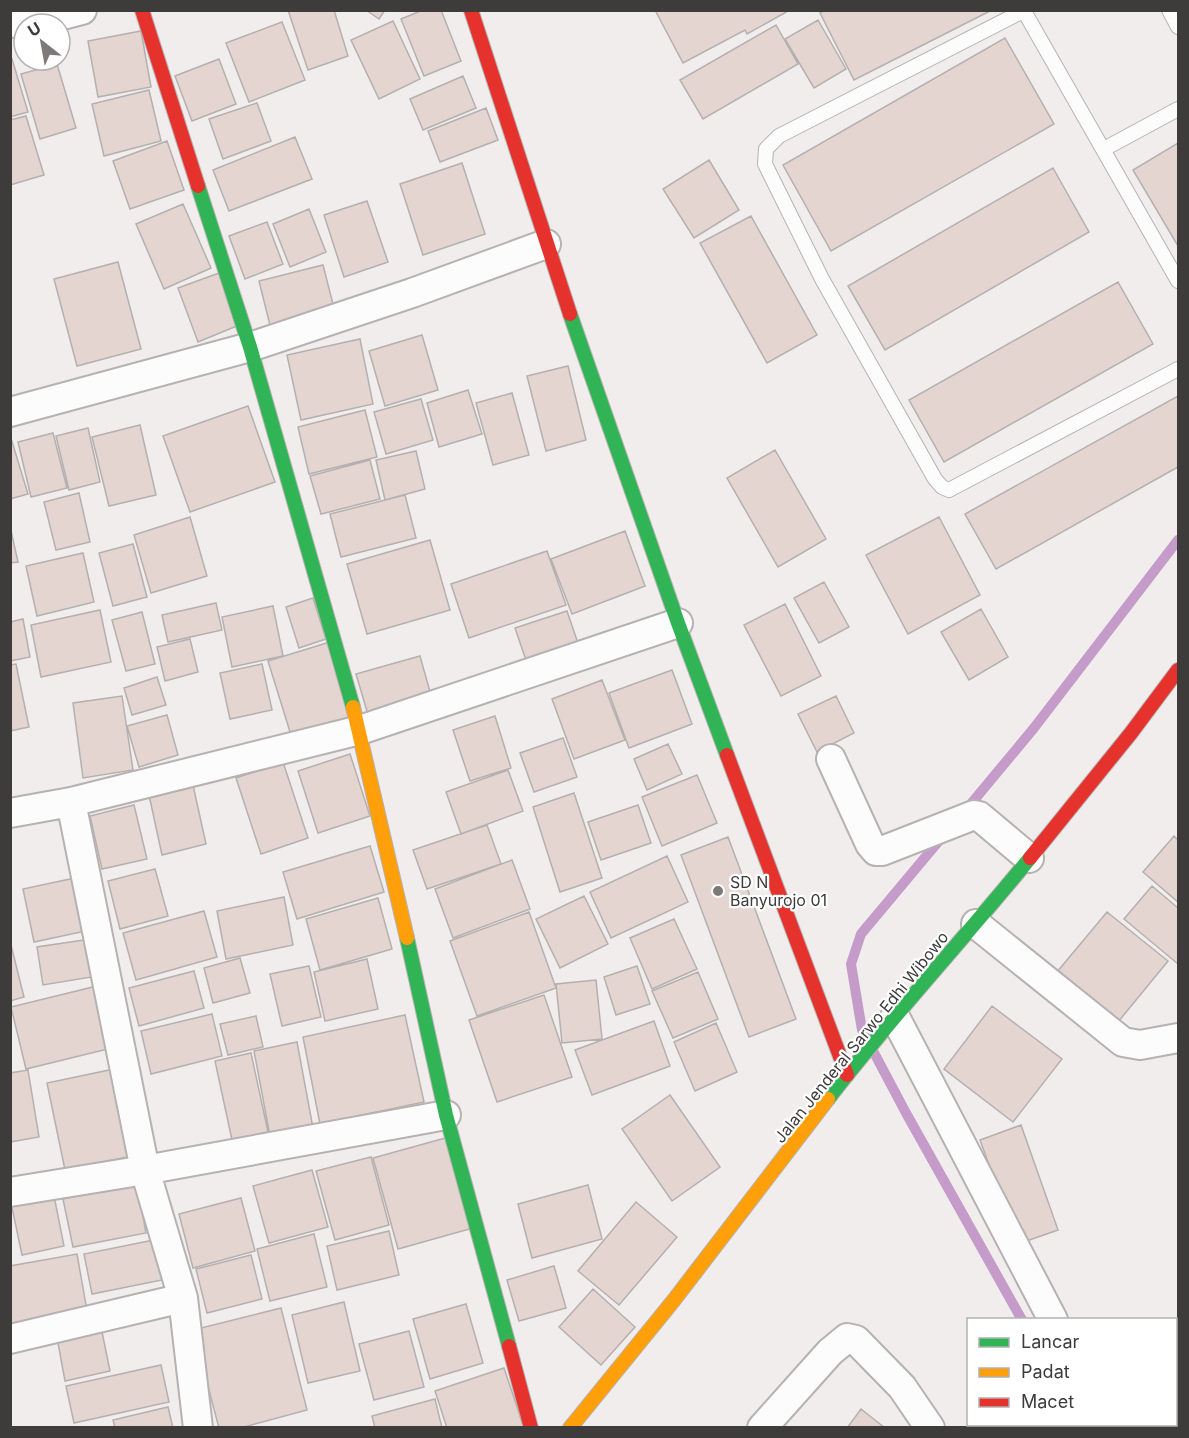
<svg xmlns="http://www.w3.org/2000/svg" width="1189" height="1438" font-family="Inter,sans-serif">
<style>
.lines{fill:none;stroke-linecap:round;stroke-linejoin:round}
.stream{stroke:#c49bc9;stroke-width:10}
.building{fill:#e5d5d1;stroke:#b4b0af;stroke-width:1.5}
.lane-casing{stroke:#b6b2b2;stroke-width:16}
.street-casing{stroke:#b6b2b2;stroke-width:32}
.fast-casing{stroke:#b6b2b2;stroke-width:16}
.slow-casing{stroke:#b6b2b2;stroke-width:16}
.jam-casing{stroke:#b6b2b2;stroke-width:16}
.lane{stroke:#fdfcfc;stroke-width:14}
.street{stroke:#fdfcfc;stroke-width:28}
.fast{stroke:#30b455;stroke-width:14}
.slow{stroke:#ff9f0a;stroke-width:14}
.jam{stroke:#e5322d;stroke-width:14}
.poi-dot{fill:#7d7979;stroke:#fff;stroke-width:2}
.labels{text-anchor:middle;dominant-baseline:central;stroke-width:4.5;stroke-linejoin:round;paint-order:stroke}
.poi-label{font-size:16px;fill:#3e3b3b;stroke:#fff;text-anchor:start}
.street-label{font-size:16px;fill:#3e3b3b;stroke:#fff}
</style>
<rect width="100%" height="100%" fill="#f2eded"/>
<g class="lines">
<path class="stream" d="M965 811 1034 728 1178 540
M943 836 861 934 851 964 862 1030 906 1113 1022 1320
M1081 1424 1082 1428"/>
</g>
<path class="building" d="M288 10H334L348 56 308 70Z
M366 10H385L379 19Z
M423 10H441L461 61 424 76 401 19Z
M655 10H790L747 34 745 30 683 63Z
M825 10H992L854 80 820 13Z
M818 20 846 69 814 88 785 39Z
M393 21 420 79 379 99 351 40Z
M282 22 305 80 249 102 226 43Z
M776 25 798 64 703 119 680 80Z
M141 31 151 87 98 97 88 41Z
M1005 38 1054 124 831 251 783 165Z
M12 59 28 112 10 117V60Z
M219 59 236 104 192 121 175 76Z
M57 64 76 128 40 139 21 74Z
M463 76 476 108 423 130 410 99Z
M149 90 161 141 104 156 92 104Z
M257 103 271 141 223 159 209 119Z
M486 108 498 140 440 162 428 131Z
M26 116 44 175 10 185V120Z
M295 137 312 179 229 211 213 170Z
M167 141 184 190 130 209 113 161Z
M1178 143V246L1133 170Z
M709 160 739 210 694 238 663 189Z
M462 163 485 234 423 255 400 184Z
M1053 168 1089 232 885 350 848 286Z
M367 201 388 262 344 277 324 215Z
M183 204 211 268 164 289 136 224Z
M309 209 326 252 290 267 273 224Z
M751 216 817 335 767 363 700 243Z
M267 222 283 264 245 279 229 236Z
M118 262 141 349 77 366 54 279Z
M323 265 336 316 272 333 259 281Z
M219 273 239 325 198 342 178 288Z
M1118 282 1153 344 944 462 909 400Z
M422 335 438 390 385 406 369 351Z
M360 339 373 404 301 420 287 355Z
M568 366 586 440 546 451 527 376Z
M468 390 482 434 439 447 427 403Z
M512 393 529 455 493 465 476 403Z
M1178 396V467L996 569 965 514Z
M421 399 433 440 386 454 374 412Z
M248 406 275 482 190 512 163 436Z
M365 410 377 457 309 474 298 427Z
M140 425 156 495 109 506 92 437Z
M88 428 100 482 69 490 56 436Z
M53 433 67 488 31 497 18 442Z
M10 435 28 494 10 499Z
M775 450 826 539 778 567 727 478Z
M416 451 425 489 385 500 376 460Z
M370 460 380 499 321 514 310 476Z
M79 493 90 542 56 550 44 502Z
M405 495 416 538 341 557 330 514Z
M190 517 207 576 151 593 134 535Z
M939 517 980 595 908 634 866 555Z
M10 526 18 562 10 563Z
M625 531 645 586 572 614 551 559Z
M430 540 450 610 367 634 347 564Z
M133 544 147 597 113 606 99 553Z
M547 551 566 605 469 638 451 584Z
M83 553 94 602 37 616 26 566Z
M824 582 849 627 819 643 794 598Z
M313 598 326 639 299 648 286 607Z
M216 603 222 630 168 642 162 615Z
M785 604 821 676 781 696 744 625Z
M273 606 283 656 232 667 222 617Z
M981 609 1008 657 969 680 941 632Z
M100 610 111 662 41 677 31 625Z
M567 611 582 655 530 672 515 628Z
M142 612 155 664 126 671 112 620Z
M23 619 30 657 10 661V622Z
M190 639 198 672 165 681 157 647Z
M330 642 353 716 291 735 268 661Z
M420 656 432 699 369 718 356 674Z
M16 664 29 727 10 731V665Z
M262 664 272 710 230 719 220 673Z
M672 670 692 724 629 748 609 693Z
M157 677 166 705 132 715 124 688Z
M602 680 625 740 574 759 552 699Z
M122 696 133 770 83 778 73 703Z
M836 696 854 733 817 752 798 714Z
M167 715 178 755 139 767 127 726Z
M495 716 511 768 470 781 453 730Z
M563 738 577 777 534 792 520 753Z
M668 744 682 774 647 790 634 759Z
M350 754 370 816 318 833 298 771Z
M283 762 308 838 261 854 236 778Z
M508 770 523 811 461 834 446 792Z
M697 775 717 823 662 846 642 797Z
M193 785 206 844 162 855 149 795Z
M574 793 602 878 560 892 533 807Z
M134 805 147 859 102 869 90 816Z
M638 805 651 843 601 860 588 822Z
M487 825 501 864 427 889 413 850Z
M1174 836 1178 840V902L1143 872Z
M728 837 796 1019 749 1037 681 855Z
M370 846 384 892 297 919 283 872Z
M667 856 688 902 611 938 590 892Z
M512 860 530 909 453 938 435 889Z
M155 869 168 916 120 929 108 881Z
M84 876 95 929 34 942 23 889Z
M1152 886 1178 908V964L1124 919Z
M584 896 608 944 560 968 536 919Z
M284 897 293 945 226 959 217 911Z
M378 898 392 949 320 970 306 919Z
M204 911 217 957 136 980 123 933Z
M529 912 556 988 477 1016 450 941Z
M1107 912 1168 961 1118 1022 1057 972Z
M674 919 697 969 652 989 630 938Z
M97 938 104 975 43 985 37 947Z
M10 941 24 997 10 1001Z
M240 958 250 993 213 1003 204 968Z
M367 959 378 1009 325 1021 314 972Z
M309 966 321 1017 282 1026 270 974Z
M637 966 650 1004 616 1015 604 977Z
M194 971 204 1008 139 1026 129 988Z
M698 972 718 1019 673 1038 652 991Z
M596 980 602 1039 562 1043 556 984Z
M97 986 112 1048 26 1069 11 1007Z
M544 995 572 1077 497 1102 469 1020Z
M992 1006 1062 1059 1013 1122 944 1069Z
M212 1014 222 1056 151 1074 141 1031Z
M405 1015 424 1102 320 1124 303 1037Z
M256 1016 263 1047 228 1055 220 1024Z
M654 1021 670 1066 592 1095 575 1050Z
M716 1023 737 1072 695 1091 674 1042Z
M297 1042 313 1128 270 1136 254 1051Z
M251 1053 268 1132 232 1140 215 1061Z
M114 1069 132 1156 65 1170 47 1083Z
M28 1070 39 1137 10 1142V1073Z
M670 1095 720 1167 672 1201 622 1129Z
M1021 1125 1058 1230 1018 1244 980 1140Z
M449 1137 473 1228 398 1249 373 1158Z
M371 1157 389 1225 335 1240 316 1171Z
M312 1170 328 1227 269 1243 253 1186Z
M137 1184 146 1233 73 1247 63 1199Z
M588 1185 602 1239 532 1258 518 1204Z
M52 1186 64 1246 22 1255 10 1198Z
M241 1198 255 1251 193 1268 179 1214Z
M636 1202 677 1237 619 1305 578 1271Z
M389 1231 399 1275 337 1290 327 1246Z
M314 1234 327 1287 270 1301 257 1249Z
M159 1239 167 1279 92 1294 84 1254Z
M77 1254 88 1316 10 1326V1266Z
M251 1255 262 1299 207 1313 196 1269Z
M554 1266 566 1308 519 1321 507 1280Z
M593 1289 635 1327 601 1365 559 1327Z
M344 1302 360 1371 308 1383 292 1315Z
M466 1304 483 1363 430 1379 413 1319Z
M281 1308 307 1410 240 1428H219L193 1330Z
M100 1322 110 1371 65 1381 56 1332Z
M409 1331 424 1387 374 1400 359 1344Z
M161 1365 169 1402 74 1423 66 1386Z
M504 1368 524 1428H447L435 1391Z
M435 1399 442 1428H375L372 1416Z
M168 1407 173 1428H115L113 1420Z
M861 1409 885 1428H847Z"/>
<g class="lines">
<g class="lane-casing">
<path id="lane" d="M1025 10 779 136 766 149 765 164 822 279 935 479 942 487 949 490 1178 369
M1169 10 1178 27
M1024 11 1178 281
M1104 149 1178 109"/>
</g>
<g class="street-casing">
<path id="street" d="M10 23 47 19 82 10
M10 412 250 347 412 293 546 244
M831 759 870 844 876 851H882L974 815 979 816 1029 858
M71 802 145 1170 183 1298 198 1428
M10 813 71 802 360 730 678 623
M976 924 1123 1042 1140 1045 1178 1038
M895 1017 1053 1320
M10 1192 145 1170 446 1115
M10 1339 183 1298
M1107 1424 1109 1428
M762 1428 830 1352 847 1338 856 1340 902 1387 930 1428"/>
</g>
<g class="fast-casing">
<path id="fast" d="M198 186 250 347 353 707
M570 314 678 623 727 755
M407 938 446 1115 509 1346
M828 1099C892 1016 964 939 1030 858"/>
</g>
<g class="slow-casing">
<path id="slow" d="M353 707 407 938
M570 1428 674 1300 828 1099"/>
</g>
<g class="jam-casing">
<path id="jam" d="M142 10 198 186
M471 10 570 314
M727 755 847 1075
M1030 858 1131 733 1178 670
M509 1346 531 1428"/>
</g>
<use href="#lane" class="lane"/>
<use href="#street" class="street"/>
<use href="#fast" class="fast"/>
<use href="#slow" class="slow"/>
<use href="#jam" class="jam"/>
</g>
<circle class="poi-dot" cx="718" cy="891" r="6"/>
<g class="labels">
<g class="poi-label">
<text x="730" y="882">SD N<tspan x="730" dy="18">Banyurojo 01</tspan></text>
</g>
<g class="street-label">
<text transform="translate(861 1037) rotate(-51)">Jalan Jenderal Sarwo Edhi Wibowo</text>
</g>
</g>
<rect width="1189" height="1438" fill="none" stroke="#3e3b3b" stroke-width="24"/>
<rect x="967" y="1318" width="210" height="108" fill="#ffffff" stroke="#b2b1b1" stroke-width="1.5"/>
<rect x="979" y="1338" width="30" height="9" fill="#30b455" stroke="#b2b1b1" stroke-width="1.5"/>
<text x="1021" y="1348" font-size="18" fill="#3e3b3b">Lancar</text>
<rect x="979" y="1368" width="30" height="9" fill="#ff9f0a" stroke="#b2b1b1" stroke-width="1.5"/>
<text x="1021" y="1378" font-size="18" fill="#3e3b3b">Padat</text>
<rect x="979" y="1398" width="30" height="9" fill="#e5322d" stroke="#b2b1b1" stroke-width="1.5"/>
<text x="1021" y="1408" font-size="18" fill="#3e3b3b">Macet</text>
<g transform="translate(42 42) rotate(329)"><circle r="28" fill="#ffffff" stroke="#b2b1b1" stroke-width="1.5"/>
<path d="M0-4.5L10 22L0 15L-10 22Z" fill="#7d7979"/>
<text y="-9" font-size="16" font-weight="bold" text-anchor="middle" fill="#3e3b3b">U</text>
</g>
</svg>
